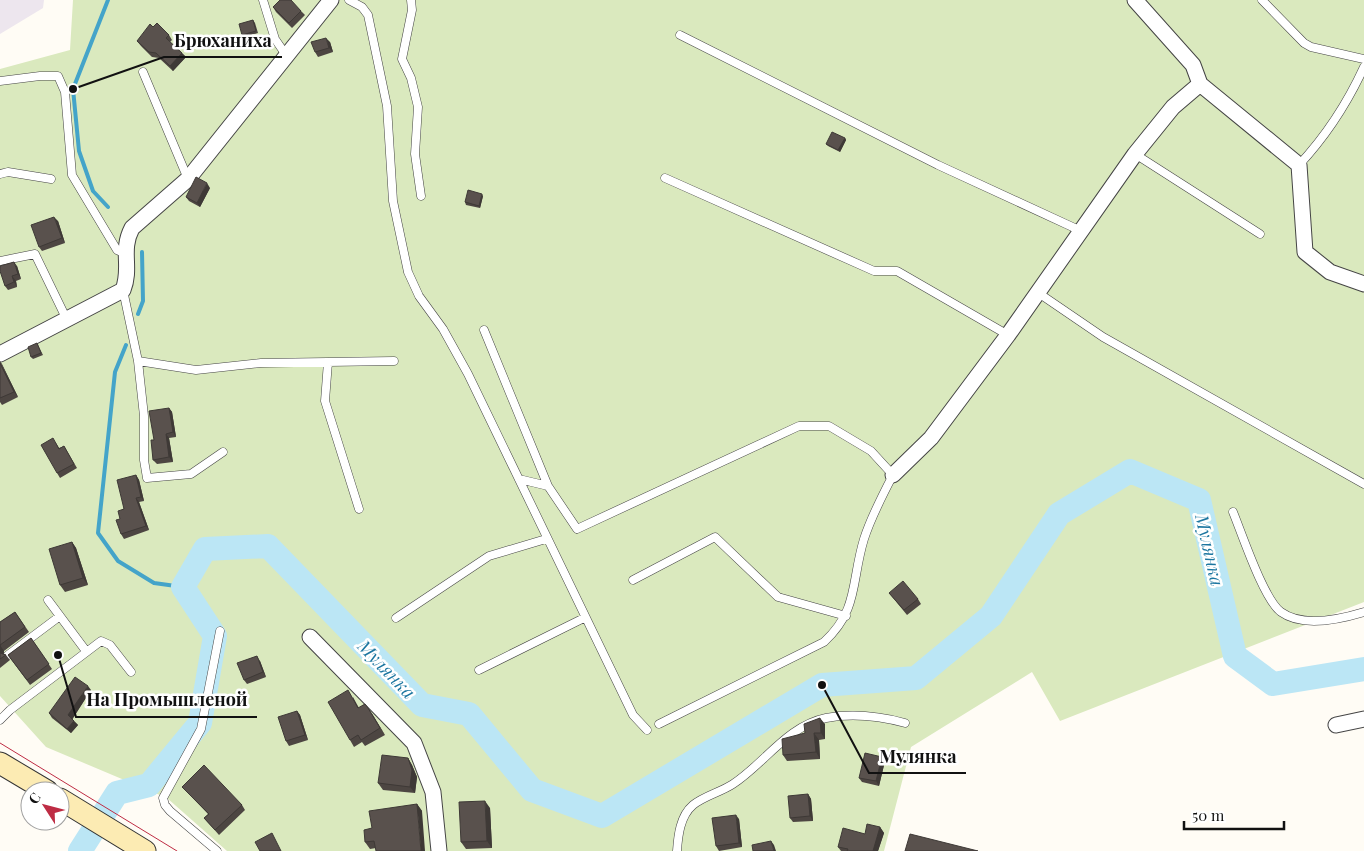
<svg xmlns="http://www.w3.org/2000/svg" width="1364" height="851" font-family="'Playfair Display',serif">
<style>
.industrial{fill:#ede6ee}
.green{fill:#dae9be}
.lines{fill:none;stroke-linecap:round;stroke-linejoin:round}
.stream{stroke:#44a4c9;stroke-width:4}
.river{stroke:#bbe6f5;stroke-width:24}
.lane-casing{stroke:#444;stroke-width:9}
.street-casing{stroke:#444;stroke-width:17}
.secondary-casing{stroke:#333;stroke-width:23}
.lane{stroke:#fff;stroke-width:8}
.street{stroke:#fff;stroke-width:15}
.secondary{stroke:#fcebb3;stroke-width:21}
.tram{stroke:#be2c44;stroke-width:1}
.wall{fill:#4d4642}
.shaded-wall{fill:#3e3936}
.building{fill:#59514d;stroke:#3e3936}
.labels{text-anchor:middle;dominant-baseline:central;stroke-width:5;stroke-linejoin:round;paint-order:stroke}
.water-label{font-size:18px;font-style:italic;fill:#1c76a0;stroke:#fff}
.leader{fill:none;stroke:#111;stroke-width:2}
.callout-dot{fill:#111;stroke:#fff;stroke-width:2}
.callout-label{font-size:18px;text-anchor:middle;font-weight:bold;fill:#111;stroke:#fff;stroke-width:5;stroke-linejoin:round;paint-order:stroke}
</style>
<rect width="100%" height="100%" fill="#fffcf5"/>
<path class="industrial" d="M0 0H44L43 8 0 34Z"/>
<path class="green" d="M73 0H1364V602L1060 721 1032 672 911 747 884 851H227L167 798 46 747 0 696V69L70 50Z"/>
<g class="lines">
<path class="stream" d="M108 207 93 191 79 151 73 89 108 0
M138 314 143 301 142 252
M126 345 115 372 98 533 118 561 154 583 183 587"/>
<path class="river" d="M80 851 117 793 149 785 200 723 215 636 183 587 205 549 268 546 422 705 469 714 532 790 602 816 822 685 916 678 991 616 1059 514 1130 471 1199 500 1235 656 1273 684 1364 669"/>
<g class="lane-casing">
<path id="lane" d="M263 0 275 39 286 55
M349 0 362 7 368 15 387 106 393 201 408 272 419 296 443 329 468 374 633 715 647 730
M411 0 412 10 402 59 411 78 418 107 415 154 421 196
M1262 0 1304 43 1311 47 1364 59
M680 35 938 165 1079 230
M143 72 188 179
M0 81 40 76H58L65 92 72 175 117 250 124 253
M1135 154 1260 234
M1299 165C1326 136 1347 104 1364 67
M0 174 8 172 51 179
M665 178 874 271H897L1008 335
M0 261 35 254 67 320
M123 290 138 361 196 370 261 363 394 361
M1037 292 1103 337 1364 484
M484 330 548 486
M138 361 144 416V460L147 478 191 474 223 452
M328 362 325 401 359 509
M519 479 548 486 577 529 799 426H829L871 451 893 475C882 496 871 517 864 539 851 581 859 610 824 642L659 724
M1233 512C1242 534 1264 600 1281 612 1303 628 1341 619 1364 612
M633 580 715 537 778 597 846 616
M48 600 86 651
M396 618 489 556 546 539
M8 655 60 616
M479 670 584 618
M0 720 10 710 101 641 110 645 131 672
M217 851 170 811 165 805 163 798 201 729 220 631
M677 851C678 836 680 816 693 805 704 796 721 792 733 784 764 764 787 726 826 718 853 713 879 716 905 723"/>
</g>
<g class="street-casing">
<path id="street" d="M1135 0 1193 65 1200 84 1299 165 1305 252 1330 272 1364 284
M0 354 123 290C132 267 120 251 132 228L188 179 331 0
M893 475 931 438 1008 335 1135 154 1173 107 1200 84
M310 637 414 743 433 792 439 851
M1336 725 1364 719"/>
</g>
<g class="secondary-casing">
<path id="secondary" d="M0 763 47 791
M60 799 145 851"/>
</g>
<use href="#lane" class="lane"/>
<use href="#street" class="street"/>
<use href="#secondary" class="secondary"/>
<path class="tram" d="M0 743 177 851"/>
</g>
<path class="wall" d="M273 7 301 11 305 15 292 28 276 12Z
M253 20 255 23 258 33 244 37 242 35Z
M153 27 169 35 172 40 170 42 186 57 173 71 159 58 152 57 141 46 137 41Z
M330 42 333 52 318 57 315 52Z
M845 138 846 140 840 152 828 146 826 144Z
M210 188 200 207 189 201 186 197Z
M483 196 480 208 466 205 465 202Z
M58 221 65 243 42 251 39 247Z
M17 266 21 279 16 281 17 287 8 290 5 286Z
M37 343 43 355 33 359 31 357Z
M0 361 18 397 2 405 0 402Z
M169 408 172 412 176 437 169 438 173 462 157 464 153 460 154 440Z
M56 443 59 448 64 446 77 468 60 478 57 473Z
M136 475 139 480 144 501 139 502 149 530 124 539 121 534 120 519Z
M72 542 76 548 88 585 65 592 60 585Z
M889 593 918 599 921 604 907 615Z
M15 612 29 632 4 651V654L6 655 10 660 0 668V622Z
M31 638 52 669 30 685 8 655Z
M260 661 266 677 247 684 244 680Z
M91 690 72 719 78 725 71 733 52 718 49 713Z
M353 697 359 708H368L385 735 365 746 362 742 354 747 350 740Z
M297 711 300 715 308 740 289 746 286 741Z
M825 724V739L819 740 820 759 787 761 783 755 805 733Z
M408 758 412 765 417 777 415 793 383 790 378 783Z
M885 761 879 786 862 782 859 778Z
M182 787 242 805 245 810 219 835 204 818 208 814 186 791Z
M808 794 811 799 813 821 793 822 790 818Z
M417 804 422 811 376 848 370 849 365 842 372 828Z
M490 808 492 848 466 849 461 842Z
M739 819 742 847 719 851 716 846Z
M880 827 884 833 878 851H841L838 847Z"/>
<path class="shaded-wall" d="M326 38 330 42 333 52 329 48Z
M182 53 186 57 173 71 170 66Z
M845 138 846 140 840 152 838 150Z
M207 183 210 188 200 207 197 203Z
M482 194 483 196 480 208 479 206Z
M54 217 58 221 65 243 62 238Z
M14 262 17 266 21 279 18 274Z
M12 276 16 281 17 287 14 282Z
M0 361 2 364 18 397 14 392Z
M169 408 172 412 176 437 173 432Z
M166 434 169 438 173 462 169 457Z
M136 475 139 480 144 501 141 497Z
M136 498 139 502 149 530 146 526Z
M72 542 76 548 88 585 83 578Z
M0 645 4 651 3 656 0 653Z
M257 656 260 661 266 677 263 672Z
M88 686 91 690 72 720 68 715Z
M368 708 373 715 385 735 380 728Z
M297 711 300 715 308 740 305 735Z
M820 718 825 724V739L821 733Z
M74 721 78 725 71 733 67 729Z
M814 733 819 740 820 759 816 752Z
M882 757 885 761 879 786 876 781Z
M408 758 412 765 417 777 415 793 410 787Z
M808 794 811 799 813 821 810 816Z
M485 801 490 808 492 848 487 841Z
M417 804 422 811 425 851H421Z
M736 815 739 819 742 847 739 843Z
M880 827 884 833 878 851H873Z
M771 841 774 845 776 851H774Z"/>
<path class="building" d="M280 0H291L301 11 289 23 273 7Z
M253 20 256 31 242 35 239 24Z
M157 23 169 35 166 38 182 53 170 66 156 53 149 52 137 41 150 24 153 27Z
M326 38 329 48 315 52 311 42Z
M832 132 845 138 838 150 826 144Z
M196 177 207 183 197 203 186 197Z
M468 190 482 194 479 206 465 202Z
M54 217 62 238 39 247 31 225Z
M14 262 18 274 12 276 14 282 5 286 0 271V266Z
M37 343 41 353 31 357 28 347Z
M0 363 14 392 0 398Z
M169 408 173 432 166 434 169 457 153 460 151 440H154L149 411Z
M53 438 59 449 64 446 74 464 57 473 41 445Z
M136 475 141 497 136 498 146 526 121 534 116 520 120 519 118 511 124 509 117 480Z
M72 542 83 578 60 585 49 549Z
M903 581 918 599 904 610 889 593Z
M15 612 25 627 0 645V648V622Z
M31 638 49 664 27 680 8 655Z
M0 653 6 655 0 659Z
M257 656 263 672 244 680 237 663Z
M75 677 88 686 68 715 74 721 67 729 49 713Z
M348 690 358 708 365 704 368 708 380 728 361 740 358 735 350 740 328 702Z
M297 711 305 735 286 741 278 717Z
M820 718 821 733H814L816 752 783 755 782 739 805 733 804 724Z
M865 753 882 757 876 781 859 778Z
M382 755 408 758 412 770 410 787 378 783Z
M204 765 242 805 215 830 204 818 209 814 182 787Z
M808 794 810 816 790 818 788 796Z
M485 801 487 841 461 842 459 802Z
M417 804 421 851H376L374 841 365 842 364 830 372 828 369 811Z
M736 815 739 843 716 846 712 818Z
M867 824 880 827 873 851H847L848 849 838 847 843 828 865 834Z
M272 833 281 851H260L255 842Z
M910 834 978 851H905Z
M771 841 774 851H753L752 845Z"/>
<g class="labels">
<g class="water-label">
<text transform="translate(1210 550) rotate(77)">Мулянка</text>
<text transform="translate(387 669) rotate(46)">Мулянка</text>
</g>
</g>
<path class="leader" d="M73 89L164 57H282M58 655L76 717H257M822 685L869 773H966"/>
<g class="callout-dot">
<circle cx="73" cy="89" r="5"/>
<circle cx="58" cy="655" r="5"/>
<circle cx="822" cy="685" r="5"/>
</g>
<g class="callout-label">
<text x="223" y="47">Брюханиха</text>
<text x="167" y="706">На Промышленой</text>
<text x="918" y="763">Мулянка</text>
</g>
<g transform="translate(45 806) rotate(306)"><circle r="24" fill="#ffffff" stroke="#a0a0a0"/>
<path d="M0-4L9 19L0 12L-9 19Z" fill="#be2c44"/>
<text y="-8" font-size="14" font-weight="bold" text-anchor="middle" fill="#111111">С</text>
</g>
<path d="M1184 821v8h100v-8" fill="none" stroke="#111111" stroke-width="2.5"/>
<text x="1192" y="821" font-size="15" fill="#111111" stroke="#ffffff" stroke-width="4" paint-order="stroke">50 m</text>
</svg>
